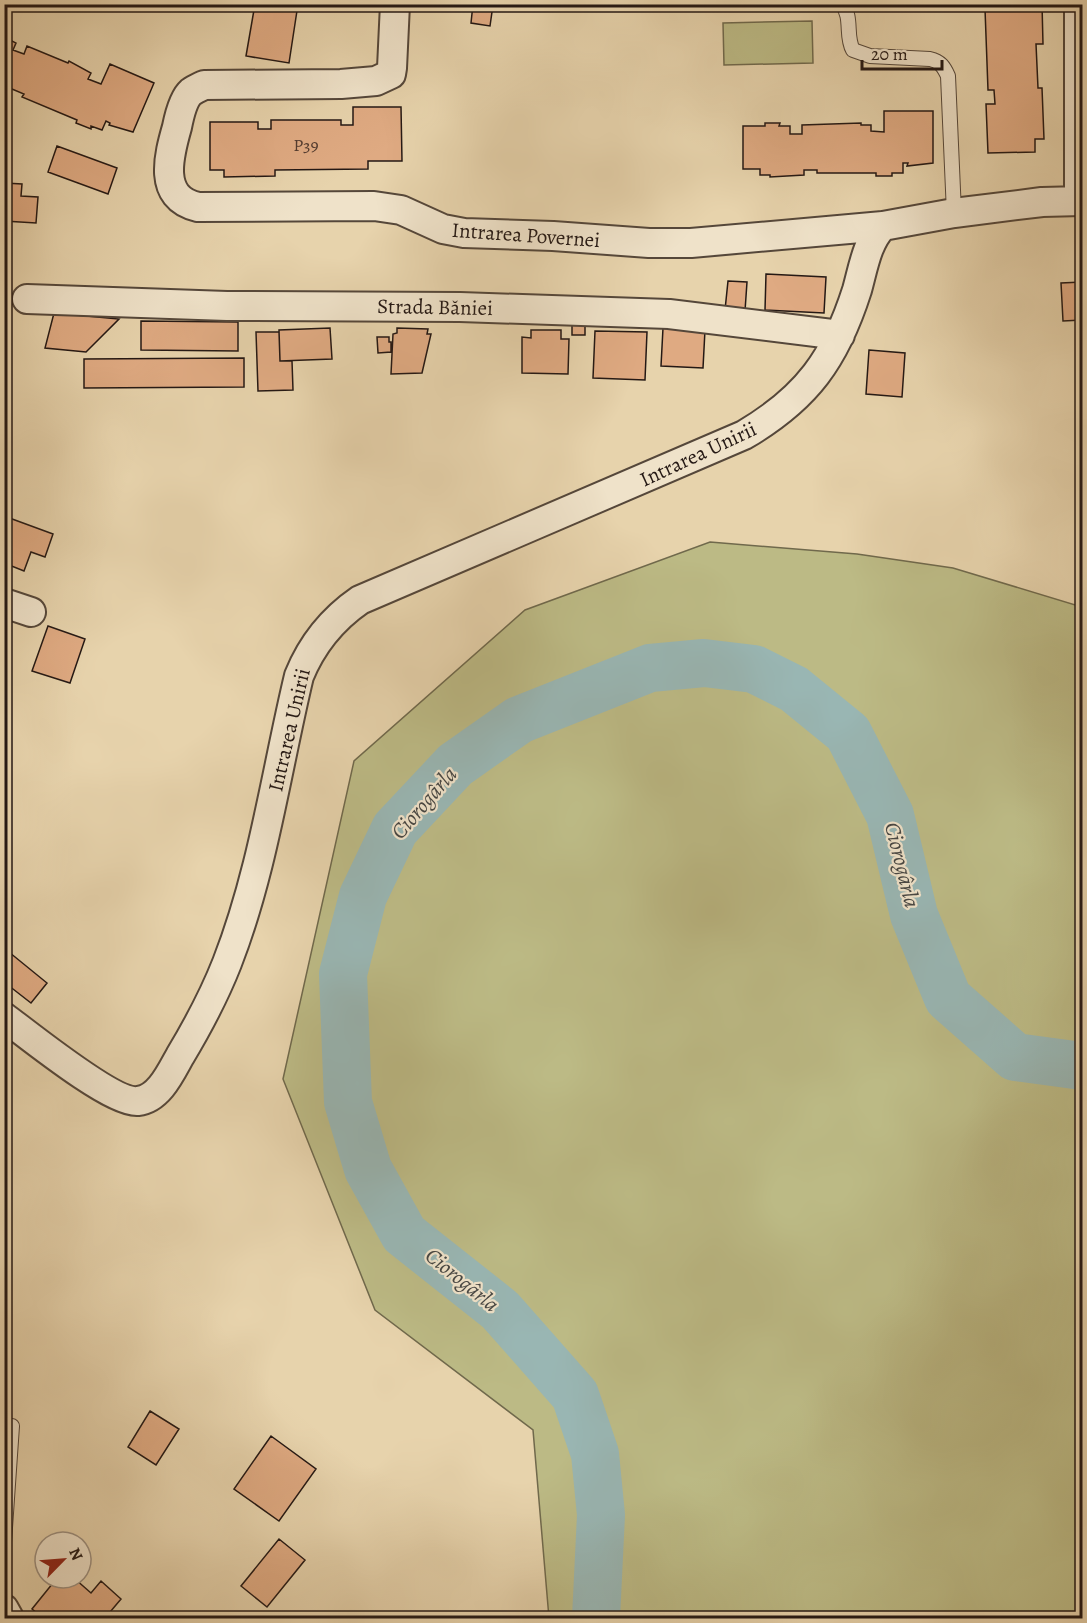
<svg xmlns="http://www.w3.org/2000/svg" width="1087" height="1623" font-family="Alegreya,serif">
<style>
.green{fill:#bcba85;stroke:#70694c;stroke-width:1.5}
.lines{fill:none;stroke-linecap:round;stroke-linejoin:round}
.river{stroke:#99b6b3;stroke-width:48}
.building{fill:#dfaa82;stroke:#241814;stroke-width:1.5}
.lane-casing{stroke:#55473a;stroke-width:16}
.street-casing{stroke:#55473a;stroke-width:32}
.lane{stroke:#efe2c9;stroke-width:14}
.street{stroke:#efe2c9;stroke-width:28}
.labels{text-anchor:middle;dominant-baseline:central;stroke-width:4.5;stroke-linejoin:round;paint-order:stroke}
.number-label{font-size:18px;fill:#533c30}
.street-label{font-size:21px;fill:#241814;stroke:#efe2c9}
.water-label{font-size:22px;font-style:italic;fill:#474744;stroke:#efe2c9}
</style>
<rect width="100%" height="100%" fill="#e7d3ac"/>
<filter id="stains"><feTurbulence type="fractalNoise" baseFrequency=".00333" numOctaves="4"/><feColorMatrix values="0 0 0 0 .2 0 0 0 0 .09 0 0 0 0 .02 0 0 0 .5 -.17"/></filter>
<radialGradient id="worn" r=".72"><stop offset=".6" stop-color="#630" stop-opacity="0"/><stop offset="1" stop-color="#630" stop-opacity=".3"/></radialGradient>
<path class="green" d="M812 21 813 63 724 65 723 23Z
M710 542 857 554 953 568 1082 607V1618H549L533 1430 375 1310 283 1079 354 761 525 610Z"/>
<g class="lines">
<path class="river" d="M596 1618 601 1515 595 1454 575 1395 500 1310 404 1234 368 1169 348 1102 343 974 363 896 395 829 455 765 519 720 650 668 704 663 754 669 794 689 848 733 890 815 914 915 948 998 1015 1057 1082 1066"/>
</g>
<path class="building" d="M255 4H298L289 63 246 56Z
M473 4 493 5 490 26 471 23Z
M993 4H1042L1043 44H1036L1038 88H1042L1044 139H1035V152L988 153 986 104H995L994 90H988L985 9 993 8Z
M4 35 7 36 6 38 16 43 13 50 24 54 27 46 68 63 69 61 91 73 88 79 101 84 110 64 154 83 133 132 109 125 110 123 106 121 102 130 91 126V129L76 123 77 120 22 97 24 94 12 89 10 93 4 91Z
M353 107H401L402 161H368V169L275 170V176L224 177V170H210V122H258V129H271V120H341V125H353Z
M884 111H933V163L907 166 908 163H903V173H892V176H876V173H817V170H804V175L770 177V175H760V169H743V126H765V123H780L779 126H790V134H802V125L861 123V125H871V131L884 132Z
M57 146 117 168 108 194 48 172Z
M4 183 22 184 21 196 38 197 36 223 4 221Z
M766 274 826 277 824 313 765 310Z
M728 281 747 282 745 311 725 310Z
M1082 282V320L1063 321 1061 283Z
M54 313 119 319 86 352 45 348Z
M141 321 238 322V351L141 350Z
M572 323H585V335H572Z
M330 328 332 359 280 361 279 330Z
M397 328 428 329 427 334H431L422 373 391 374 393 334 397 333Z
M663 328 705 330 703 368 661 366Z
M531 330H561V339H569L568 374 522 373V337L531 338Z
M595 331 647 332 645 380 593 378Z
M256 332H279L280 361H292L293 390 258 391Z
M377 337H389V342H391V352L378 353Z
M869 350 905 353 902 397 866 394Z
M244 358V387L84 388V359Z
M4 516 53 534 45 557 31 552 24 571 4 563Z
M48 626 85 639 70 683 32 671Z
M4 948 47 983 31 1003 4 982Z
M150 1411 179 1429 156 1465 128 1447Z
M271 1436 316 1469 279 1521 234 1489Z
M279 1539 305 1560 267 1607 241 1586Z
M57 1578 75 1579 91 1593 101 1581 121 1599 105 1618H43L32 1609Z"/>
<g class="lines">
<g class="lane-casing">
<path id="lane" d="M638 4H653
M842 4C853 18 845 36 853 50L870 56 930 59C940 61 944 67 948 76L954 213
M4 1542 12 1426"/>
</g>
<g class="street-casing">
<path id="street" d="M395 4 392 68 391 74 376 81 341 84 204 85C200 87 195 89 191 92 183 99 179 117 177 127 169 155 157 198 198 207L374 206 401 210 443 229 464 233 553 236 649 243H691L883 226 954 213 1042 202 1082 201
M1079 4V200
M27 299 227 306 460 307 669 314 840 335
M4 603 31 612
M4 1017C27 1034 113 1104 138 1101 159 1099 171 1072 180 1056 198 1026 214 996 227 963 263 871 276 772 299 676 312 644 331 620 360 600L744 435C807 398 835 359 857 290 863 269 867 241 883 226
M4 1609 9 1618"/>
</g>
<use href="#lane" class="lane"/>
<use href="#street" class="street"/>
</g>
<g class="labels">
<g class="number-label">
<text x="306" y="145">P39</text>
</g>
<g class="street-label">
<text transform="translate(526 235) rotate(4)">Intrarea Povernei</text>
<text transform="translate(435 307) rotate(1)">Strada Băniei</text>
<text transform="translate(698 454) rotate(-25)">Intrarea Unirii</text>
<text transform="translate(289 730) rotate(-77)">Intrarea Unirii</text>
</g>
<g class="water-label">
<text transform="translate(424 803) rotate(-49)">Ciorogârla</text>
<text transform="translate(902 865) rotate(76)">Ciorogârla</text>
<text transform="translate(462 1280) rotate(39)">Ciorogârla</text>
</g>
</g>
<rect width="1087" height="1623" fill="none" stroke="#e7d3ac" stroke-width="24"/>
<rect x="6" y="6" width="1075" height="1611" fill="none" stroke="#241814" stroke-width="3"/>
<rect x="12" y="12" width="1063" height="1599" fill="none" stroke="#241814" stroke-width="1.5"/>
<g transform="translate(63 1560) rotate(65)"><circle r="28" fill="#efe2c9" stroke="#9e9181" stroke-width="1.5"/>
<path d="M0-4.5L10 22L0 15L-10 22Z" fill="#8f2418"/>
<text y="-9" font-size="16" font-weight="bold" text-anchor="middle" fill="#241814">N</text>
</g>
<path d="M862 60v9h80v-9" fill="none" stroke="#241814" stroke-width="3"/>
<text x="871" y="60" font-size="18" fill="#241814" stroke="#efe2c9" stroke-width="4.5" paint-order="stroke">20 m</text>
<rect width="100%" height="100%" filter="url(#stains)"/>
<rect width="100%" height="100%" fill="url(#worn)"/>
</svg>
